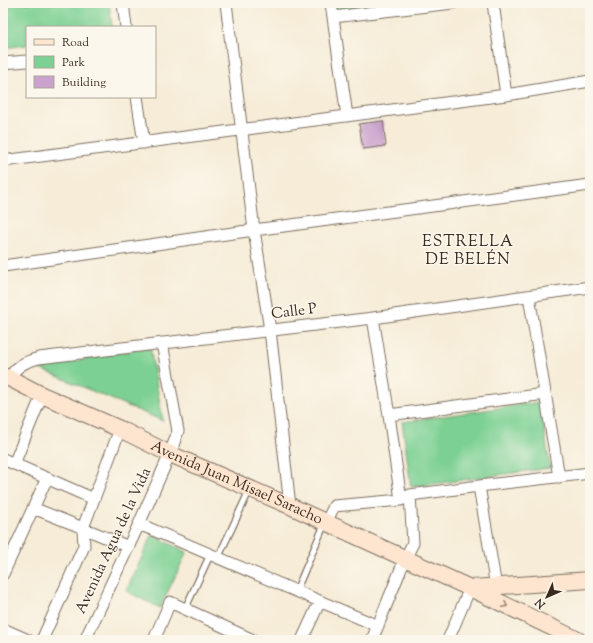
<svg xmlns="http://www.w3.org/2000/svg" width="593" height="643" font-family="'Sorts Mill Goudy',serif">
<style>
.green{fill:#7bd093;stroke:#5b7d58}
.building{fill:#c9a2ce}
.lines{fill:none;stroke-linecap:round;stroke-linejoin:round}
.lane-casing{stroke:#7c6e5f;stroke-width:8}
.street-casing{stroke:#7c6e5f;stroke-width:13}
.secondary-casing{stroke:#7c6e5f;stroke-width:18}
.lane{stroke:#fff;stroke-width:5.5}
.street{stroke:#fff;stroke-width:11}
.secondary{stroke:#fde5d0;stroke-width:16}
.oneway{stroke:#9c8877}
.labels{text-anchor:middle;dominant-baseline:central;stroke-width:3;stroke-linejoin:round;paint-order:stroke}
.street-label{font-size:15px;fill:#3b2a1e;stroke:#fbf7ec}
.neighbourhood-label{font-size:16px;letter-spacing:1px;fill:#3b2a1e;stroke:#fbf7ec}
</style>
<rect width="100%" height="100%" fill="#fbf7ec"/>
<filter id="ink" filterUnits="userSpaceOnUse"><feTurbulence type="fractalNoise" baseFrequency=".025" numOctaves="2"/><feDisplacementMap in="SourceGraphic" scale="8" xChannelSelector="R" yChannelSelector="G"/><feConvolveMatrix kernelMatrix="1 2 1 2 8 2 1 2 1" color-interpolation-filters="sRGB"/></filter>
<filter id="wash" filterUnits="userSpaceOnUse"><feTurbulence type="fractalNoise" baseFrequency=".012" numOctaves="4" result="noise"/><feDisplacementMap in="SourceGraphic" scale="16" xChannelSelector="R" yChannelSelector="G"/><feGaussianBlur stdDeviation="0.9" result="paint"/><feColorMatrix in="noise" values="0 0 0 0 0 0 0 0 0 0 0 0 0 0 0 0 0 1.4 0 .05"/><feComposite in="paint" operator="in"/></filter>
<g filter="url(#wash)">
<rect width="100%" height="100%" fill="#f6ecd7"/>
<path class="green" d="M3 3H109L112 27H27V45L3 48Z
M333 3H390L335 11Z
M150 347 163 421 38 368Z
M540 402 550 468 411 487 402 422Z
M152 535 187 552 160 608 126 591Z"/>
<g id="blocks">
<path class="building" d="M383 121 386 146 363 149 359 124Z"/>
</g>
</g>
<g filter="url(#ink)">
<use href="#blocks" fill-opacity="0" stroke="#7c6e5f" stroke-width="1"/>
<g class="lines">
<g class="lane-casing">
<path id="lane" d="M218 558 250 489
M296 591 325 523
M185 609 210 555"/>
</g>
<g class="street-casing">
<path id="street" d="M123 3 126 27
M226 3 254 230 270 330 290 506
M331 3 347 116
M493 3 506 95
M333 17 453 3
M3 63 27 61
M137 97 144 143
M3 161 506 95 590 81
M3 266 254 230 590 185
M529 296 559 477
M373 318 389 415 401 500
M9 378C17 366 24 362 39 358L373 318 590 287
M389 415 545 394
M3 459 94 499
M14 464 42 395
M479 486 496 587
M33 508 83 528 129 547
M326 523 334 506 401 500 410 495 479 486 590 473
M139 524 378 626
M3 574 47 478
M3 629 28 640
M42 640 84 546 83 528 120 429
M85 640 139 524 170 454 178 431 162 343
M154 640 170 602 253 640
M302 640 320 601
M372 640 405 559 413 543 410 495
M448 640 470 588"/>
</g>
<g class="secondary-casing">
<g id="secondary">
<path id="s1" d="M3 376 9 378 42 395 120 429 170 454 290 506 470 588 578 640"/>
<path d="M472 588 590 580"/>
</g>
</g>
<use href="#lane" class="lane"/>
<use href="#street" class="street"/>
<use href="#secondary" class="secondary"/>
</g>
<defs><path id="oneway-chevron" d="M-2-3.5L2.5 0L-2 3.5" fill="none" stroke-width="1.6" stroke-linecap="round" stroke-linejoin="round"/></defs>
<use class="oneway" href="#oneway-chevron" transform="translate(505 605) rotate(26)"/>
</g>
<g class="labels">
<g class="street-label">
<text transform="translate(294 312) rotate(-7)">Calle P</text>
<text stroke="none"><textPath href="#s1" startOffset="257">Avenida Juan Misael Saracho</textPath></text>
<text transform="translate(114 541) rotate(-65)">Avenida Agua de la Vida</text>
</g>
<g class="neighbourhood-label">
<text x="468" y="242">ESTRELLA<tspan x="468" dy="18">DE BELÉN</tspan></text>
</g>
</g>
<rect width="593" height="643" fill="none" stroke="#fbf7ec" stroke-width="16"/>
<rect x="26" y="26" width="130" height="72" fill="#fbf7ec" stroke="#aea59a"/>
<rect x="34" y="39" width="20" height="6" fill="#fde5d0" stroke="#aea59a"/>
<text x="62" y="46" font-size="12" fill="#3b2a1e">Road</text>
<rect x="34" y="56" width="20" height="12" fill="#7bd093" stroke="#aea59a"/>
<text x="62" y="66" font-size="12" fill="#3b2a1e">Park</text>
<rect x="34" y="76" width="20" height="12" fill="#c9a2ce" stroke="#aea59a"/>
<text x="62" y="86" font-size="12" fill="#3b2a1e">Building</text>
<g transform="translate(547 597) rotate(225)" stroke="#fbf7ec" stroke-width="3" paint-order="stroke">
<path d="M0-3L7 15L0 10L-7 15Z" fill="#3b2a1e"/>
<text y="-6" font-size="11" font-weight="bold" text-anchor="middle" fill="#3b2a1e">N</text>
</g>
</svg>
